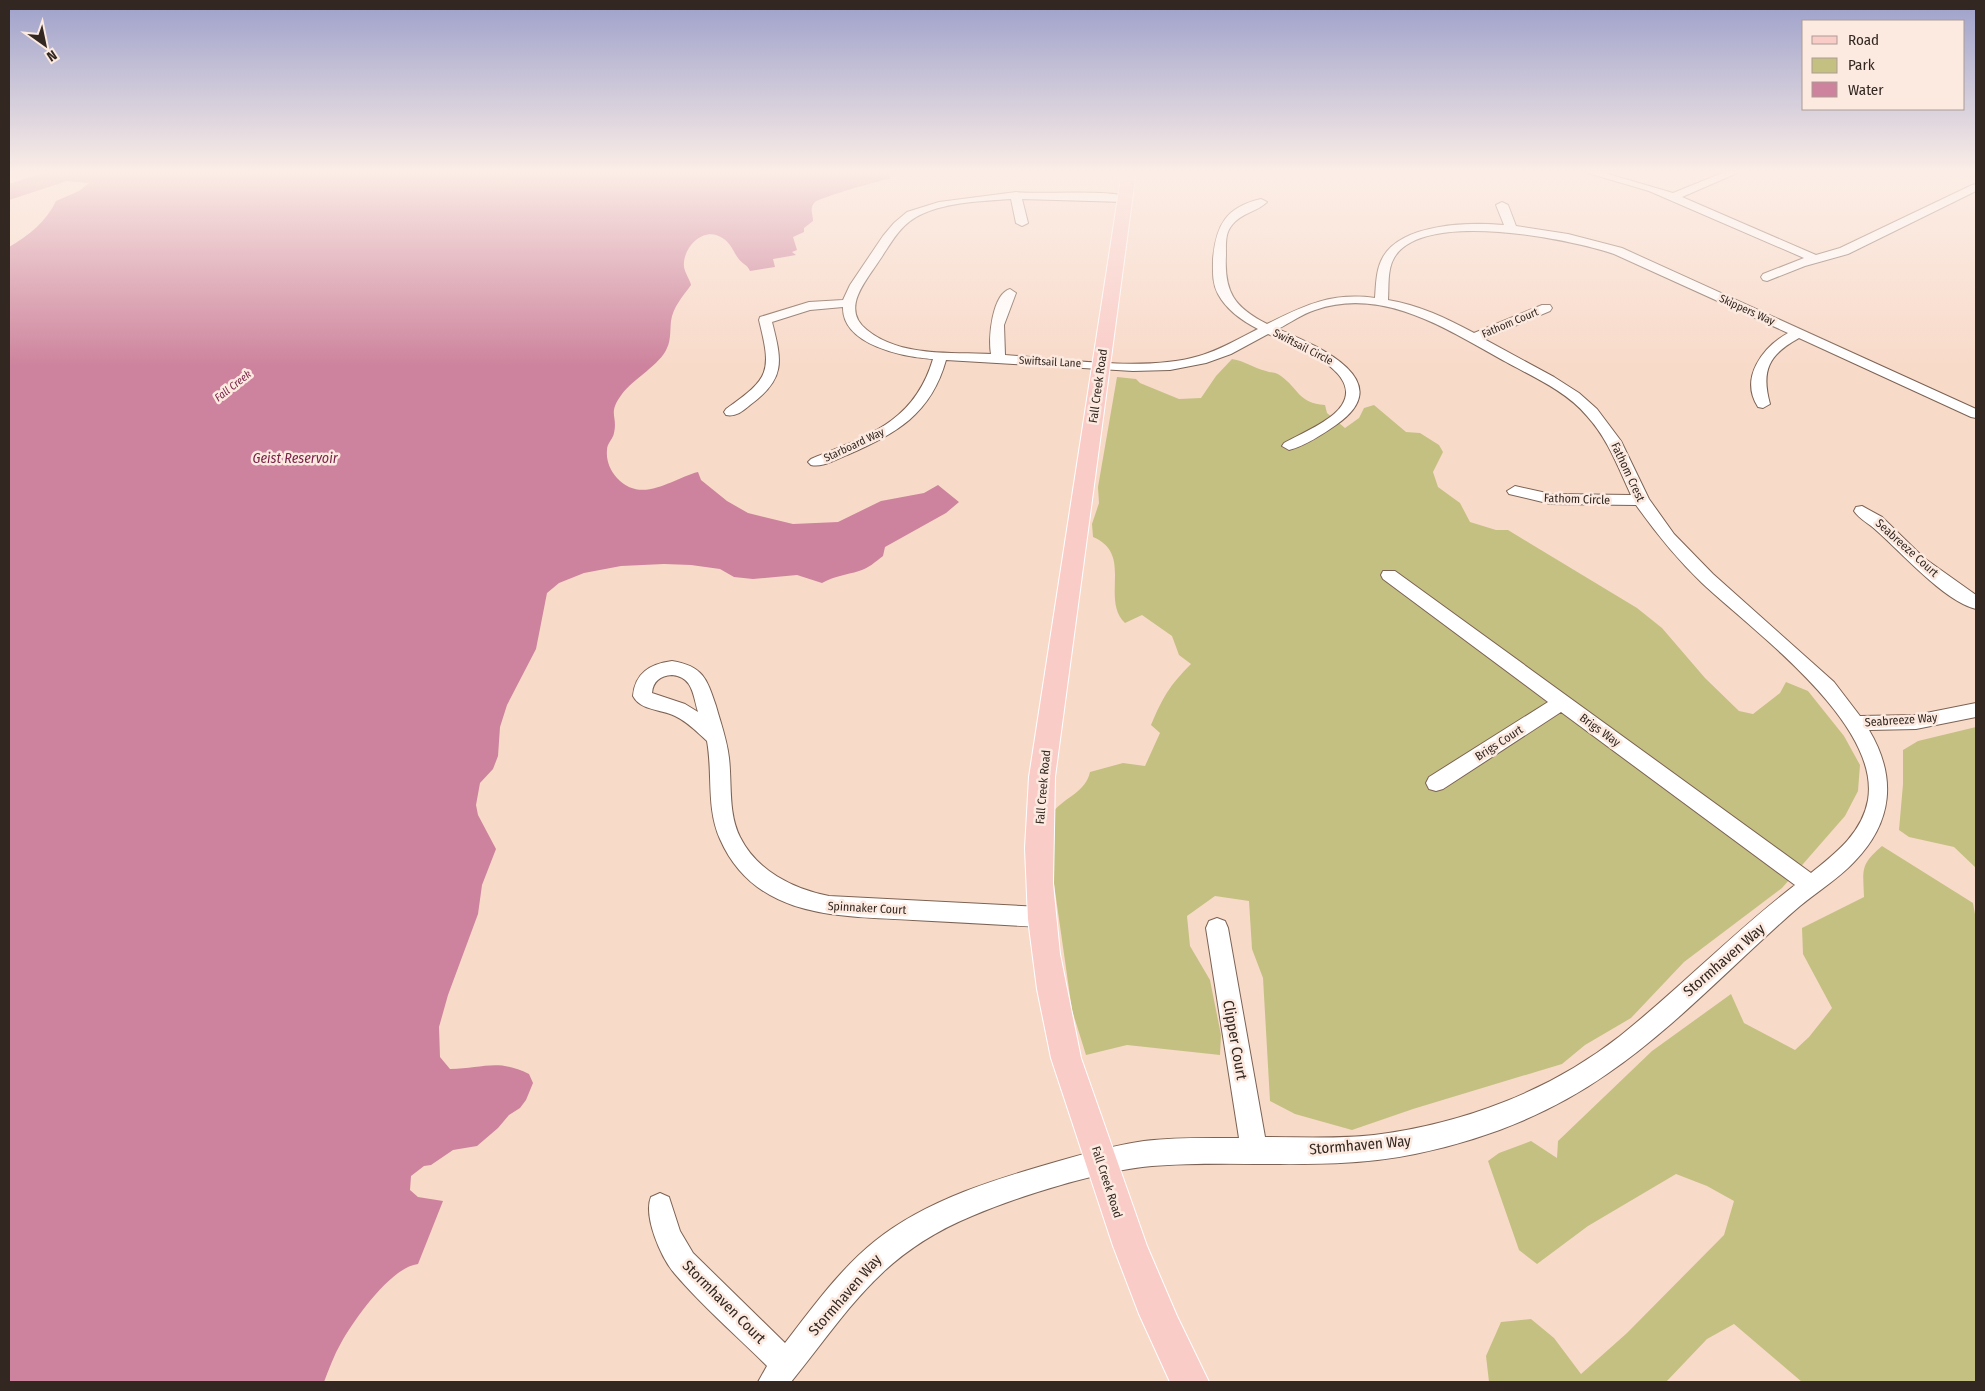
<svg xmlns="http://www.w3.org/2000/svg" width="1985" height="1391" font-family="'Fira Sans Condensed',sans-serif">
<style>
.green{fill:#c4c082}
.water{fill:#cd839d}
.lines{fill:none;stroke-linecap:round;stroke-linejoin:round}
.minor-casing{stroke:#7c6253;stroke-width:2}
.major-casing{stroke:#fff;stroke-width:2}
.minor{fill:#fff;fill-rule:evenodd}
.major{fill:#faccc8;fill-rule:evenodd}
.labels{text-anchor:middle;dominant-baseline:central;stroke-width:5;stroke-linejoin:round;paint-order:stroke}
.far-street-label{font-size:11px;fill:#332821;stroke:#fceae0}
.far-water-label{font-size:11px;font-style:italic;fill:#761e45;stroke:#fceae0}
.street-label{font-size:12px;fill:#332821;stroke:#fceae0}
.water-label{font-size:14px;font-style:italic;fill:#761e45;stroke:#fceae0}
.near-street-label{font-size:15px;fill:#332821;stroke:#fceae0}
</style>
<rect width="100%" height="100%" fill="#f8dac9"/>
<path class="green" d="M1232 359C1245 361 1254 368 1266 371 1271 373 1276 372 1281 376 1299 389 1298 403 1325 405L1327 413 1345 428 1359 418 1364 408 1374 405 1406 432 1420 433 1439 445 1443 452 1433 472 1438 487 1460 503 1470 522 1496 530H1508L1637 608 1662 628 1705 678 1739 711 1753 714 1780 693 1786 682 1808 691 1844 736 1860 765 1858 791 1845 816 1782 888 1684 962 1631 1018 1585 1045 1562 1064 1413 1109 1352 1130 1295 1114 1270 1101 1263 978 1252 949 1249 901 1215 896 1187 916 1190 946 1210 980 1221 1035 1220 1055 1127 1045 1086 1055 1072 1010 1052 870 1053 812C1065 797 1086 792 1090 772L1123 763 1145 766 1160 733 1151 725C1163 697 1169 686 1191 664L1179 655 1172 636 1142 615 1125 623C1100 599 1134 554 1093 537L1092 524 1099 503 1098 487 1117 377 1136 379 1140 383 1179 399 1201 398 1216 376Z
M1976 727V868L1954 847 1909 837 1899 830 1903 784V750L1918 741Z
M1882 846 1973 903 1976 920V1382H1802L1734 1324 1707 1339 1666 1382H1489L1486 1356 1501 1322 1531 1319 1554 1338 1581 1374 1627 1333 1724 1235 1734 1201 1707 1186 1676 1174 1588 1226 1537 1264 1519 1250 1488 1161 1499 1153 1531 1141 1557 1158 1558 1141 1652 1051 1731 994 1744 1023 1795 1050 1809 1037 1832 1008 1803 954 1802 928 1864 897C1863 869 1860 865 1882 846Z"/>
<path class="water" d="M48 171H892L888 173 890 179C886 178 819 198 815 202 809 208 813 214 813 221L804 228V232L793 237 797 250 792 252 796 255 773 259 775 267 750 271C747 264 742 264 738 258 733 251 731 244 724 239 705 224 682 247 684 267 685 273 690 280 691 285 683 296 673 307 671 321 670 330 671 340 667 348 660 365 634 378 622 394 607 414 618 415 614 433 613 439 607 443 607 450 606 461 610 470 617 478 642 505 673 478 698 472L701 480 727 501 748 513 793 524 838 522 881 501 924 493 938 485 959 502 946 513 885 547 883 556C875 562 869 568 859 571 846 575 834 576 822 583L797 575 753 579 734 577 720 569 691 565 664 564 621 566 584 573 559 583 547 593 536 649 507 705 500 727 498 756 493 769 480 783 476 805 478 815 496 849 482 885 478 914 448 995 439 1027 440 1057 450 1069C482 1069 497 1058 529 1074L533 1083 526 1100 520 1108 509 1115 498 1128 477 1146 453 1150 431 1165 424 1166 411 1176 410 1190 418 1197 443 1201 418 1264C391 1267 354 1320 341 1343 334 1355 329 1369 324 1382H9V247C28 236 47 221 56 201L79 191 89 183 67 181 9 200V184Z"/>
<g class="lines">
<g class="minor-casing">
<path id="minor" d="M1581 171H1598L1673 193 1727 171H1742L1682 197 1816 255 1840 248 1972 185 1976 184V191L1848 254 1805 266 1767 281 1763 280 1761 277 1763 274 1804 258 1649 191Z
M1016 192C1037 195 1118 188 1131 199L1125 202 1022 199 1028 223 1022 226 1016 223 1011 199C983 201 948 202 922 214 900 224 892 242 879 261 866 281 840 309 867 330 900 357 951 352 991 354 988 339 992 294 1010 289L1016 293 1004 325 1005 355C1061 359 1146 372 1199 356 1220 350 1238 339 1258 329 1242 321 1226 309 1218 294 1212 283 1213 271 1213 259 1216 225 1226 207 1261 199L1267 202C1257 212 1241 213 1232 225 1225 233 1226 244 1226 255 1224 292 1234 307 1267 324 1305 305 1332 292 1375 298 1376 284 1376 269 1383 257 1402 223 1470 222 1504 225L1496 205 1502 202 1508 205 1516 226 1568 234 1622 248 1976 409V418L1971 417 1799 338C1768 355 1761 371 1770 404L1763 408 1758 407C1739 378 1763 347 1788 333L1614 254C1570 239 1422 209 1394 258 1387 270 1389 287 1388 300 1419 305 1446 318 1474 333L1542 305H1550L1552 308 1550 311 1484 339 1554 377 1579 393 1597 409 1621 441 1649 499 1674 534 1713 574 1834 682 1860 716 1916 715 1976 703V717L1916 729 1869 730C1897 777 1893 822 1854 862 1838 879 1818 891 1800 906 1736 961 1677 1026 1607 1074 1550 1114 1483 1140 1415 1154 1329 1172 1240 1159 1152 1166 1099 1171 1022 1195 972 1216 880 1254 850 1309 791 1382H758L767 1366C737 1336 703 1307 675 1274 661 1258 643 1216 651 1197L660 1193 669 1197 680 1231 693 1253 785 1343C813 1307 840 1269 875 1241 928 1199 996 1179 1059 1161 1087 1153 1115 1145 1144 1141 1175 1137 1207 1138 1239 1138L1206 928 1209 921 1217 918 1225 921 1228 928 1265 1137C1301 1137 1338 1139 1374 1135 1463 1124 1550 1091 1620 1036 1680 988 1734 932 1795 885L1561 712 1443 789 1436 791 1429 789 1426 783 1429 777 1548 702 1383 579 1381 575 1383 571H1395L1811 873C1836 853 1862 833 1868 800 1881 723 1753 631 1702 583 1677 559 1656 533 1636 505L1551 504 1509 494 1507 491 1515 486 1551 494 1631 495C1618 467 1608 439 1587 416 1566 391 1533 377 1506 362 1448 330 1383 286 1315 310 1302 314 1290 323 1278 329 1315 345 1401 380 1336 425 1323 434 1305 446 1289 450L1282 446 1284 443C1300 434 1332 421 1342 405 1364 371 1291 344 1268 334L1231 354 1206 363 1170 370 1133 371 946 360C931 414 896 434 847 455 836 459 822 468 811 465L808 462 811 459C867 436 914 423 933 359 904 357 842 345 843 307L810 310 772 322C782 361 786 379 750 405 743 411 736 417 726 415L724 412 726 409C770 378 772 372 759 320L760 317 809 302 843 300 850 285 883 236 894 223 907 212 939 202Z
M1862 506 1882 517 1924 558 1976 595V609C1944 601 1902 553 1877 531 1870 524 1859 519 1854 511L1856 507Z
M672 661C703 666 707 679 716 706 721 724 727 740 729 758 732 784 728 813 740 837 757 871 793 889 829 896L1042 907 1050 910 1053 917 1050 924 1042 927C999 925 956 922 913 920 839 916 755 919 720 839 706 808 713 773 707 741 697 732 688 722 675 716 661 709 641 711 633 696 635 673 650 664 672 661ZM672 675C693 677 693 695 698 712L685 704 652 693C653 681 660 676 672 675Z"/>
</g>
<g class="major-casing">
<path id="major" d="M1122 171H1136L1055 777 1053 883 1060 954 1081 1058 1147 1246 1177 1316 1209 1382H1170L1139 1314 1113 1246 1051 1058 1037 989 1028 919 1025 848 1029 777Z"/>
</g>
<use href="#minor" class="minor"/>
<use href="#major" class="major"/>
</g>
<linearGradient id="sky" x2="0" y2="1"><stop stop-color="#9da0ca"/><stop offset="0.47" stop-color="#fceee7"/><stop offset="1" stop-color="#fceee7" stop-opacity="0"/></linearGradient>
<rect width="1985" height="366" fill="url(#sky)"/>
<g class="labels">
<g class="far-street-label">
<text transform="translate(1747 310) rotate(24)">Skippers Way</text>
<text transform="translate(1510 323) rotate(-23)">Fathom Court</text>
<text transform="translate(1303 347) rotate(27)">Swiftsail Circle</text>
<text transform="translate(1050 362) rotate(3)">Swiftsail Lane</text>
<text transform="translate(854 445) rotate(-25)">Starboard Way</text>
</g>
<g class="far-water-label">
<text transform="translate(233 386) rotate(-38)">Fall Creek</text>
</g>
<g class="street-label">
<text transform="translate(1098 386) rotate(-82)">Fall Creek Road</text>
<text transform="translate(1628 472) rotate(65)">Fathom Crest</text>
<text transform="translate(1577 499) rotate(2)">Fathom Circle</text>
<text transform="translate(1907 548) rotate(42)">Seabreeze Court</text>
<text transform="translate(1901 720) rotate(-4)">Seabreeze Way</text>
<text transform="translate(1600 730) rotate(36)">Brigs Way</text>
<text transform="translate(1499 743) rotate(-33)">Brigs Court</text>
<text transform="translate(1043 787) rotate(-85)">Fall Creek Road</text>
<text transform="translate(867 908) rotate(3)">Spinnaker Court</text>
<text transform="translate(1107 1182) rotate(72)">Fall Creek Road</text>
</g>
<g class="water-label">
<text x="295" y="458">Geist Reservoir</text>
</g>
<g class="near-street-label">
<text transform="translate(1724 960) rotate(-41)">Stormhaven Way</text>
<text transform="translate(1235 1040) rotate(80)">Clipper Court</text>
<text transform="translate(1360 1145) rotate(-5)">Stormhaven Way</text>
<text transform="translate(845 1295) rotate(-49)">Stormhaven Way</text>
<text transform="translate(724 1302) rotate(45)">Stormhaven Court</text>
</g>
</g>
<rect width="1985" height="1391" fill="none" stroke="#332821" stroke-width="20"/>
<rect x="1802" y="20" width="162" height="90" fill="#fceae0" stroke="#ac9c94"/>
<rect x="1812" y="36" width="25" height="8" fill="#faccc8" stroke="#ac9c94"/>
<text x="1848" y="45" font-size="15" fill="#332821">Road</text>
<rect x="1812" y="58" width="25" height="15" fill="#c4c082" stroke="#ac9c94"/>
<text x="1848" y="70" font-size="15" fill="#332821">Park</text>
<rect x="1812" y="82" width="25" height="15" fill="#cd839d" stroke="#ac9c94"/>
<text x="1848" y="95" font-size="15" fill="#332821">Water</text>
<g transform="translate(45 45) rotate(147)" stroke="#fceae0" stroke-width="4" paint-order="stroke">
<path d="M0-4L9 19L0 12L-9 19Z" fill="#332821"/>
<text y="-8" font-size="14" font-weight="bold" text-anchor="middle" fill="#332821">N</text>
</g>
</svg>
